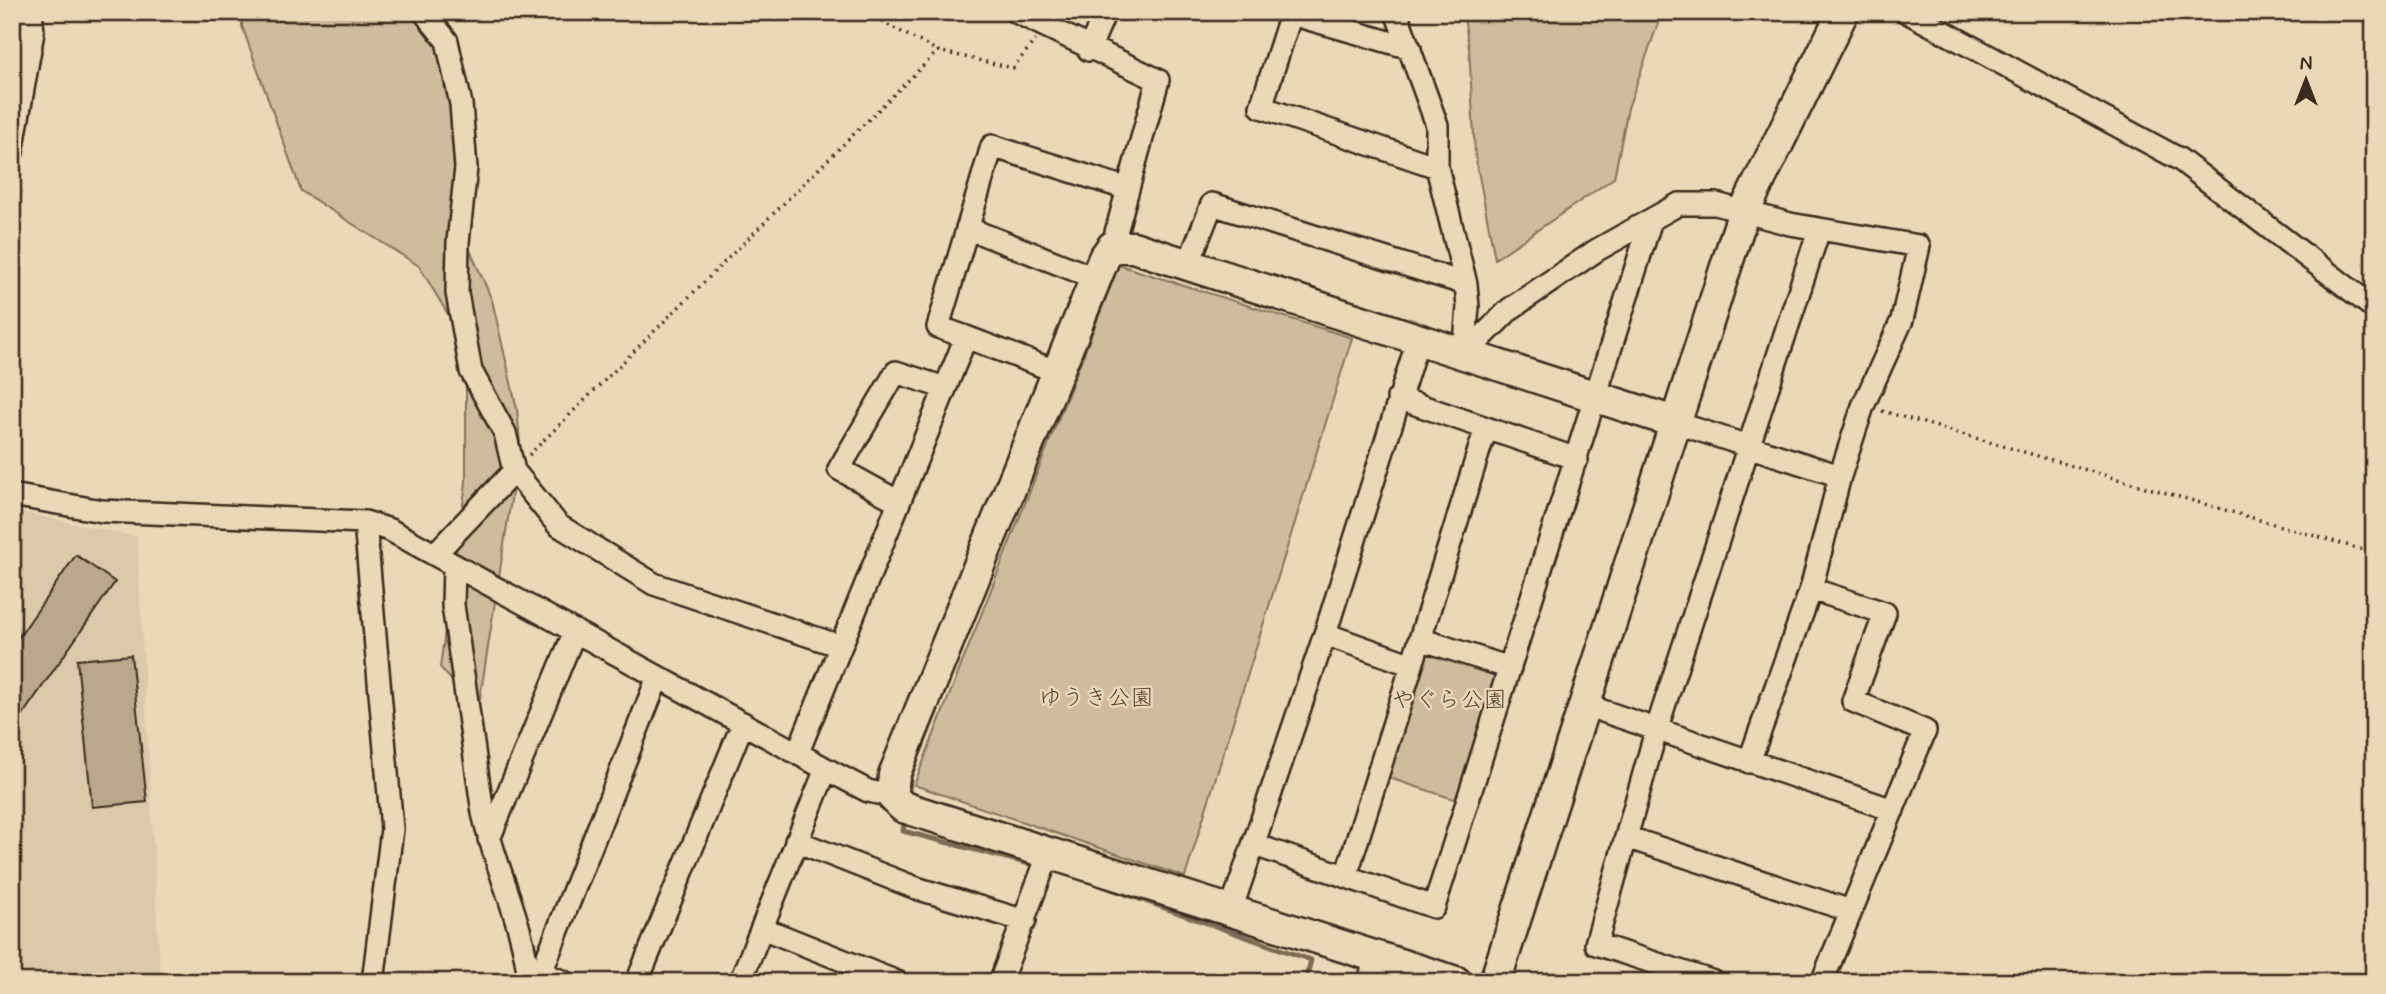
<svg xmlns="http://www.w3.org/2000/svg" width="2386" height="994" font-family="Mynerve,'Klee One',sans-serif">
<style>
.built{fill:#dcc9a9}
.green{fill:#cfbc9d;stroke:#85735e;stroke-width:2}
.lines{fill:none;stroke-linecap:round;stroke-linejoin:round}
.stream{stroke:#7b6a55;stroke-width:5}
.building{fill:#baa78c;stroke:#3b2a1e;stroke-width:2}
.street-casing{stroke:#3b2a1e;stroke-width:26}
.secondary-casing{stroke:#3b2a1e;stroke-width:35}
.path{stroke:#3b2a1e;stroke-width:3.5;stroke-dasharray:2 5;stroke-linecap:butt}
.street{stroke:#ebd8b6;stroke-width:21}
.secondary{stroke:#ebd8b6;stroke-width:30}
.labels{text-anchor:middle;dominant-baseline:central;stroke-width:5;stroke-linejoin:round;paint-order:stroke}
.park-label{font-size:23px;fill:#514031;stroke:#ebd8b6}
</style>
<rect width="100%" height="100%" fill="#ebd8b6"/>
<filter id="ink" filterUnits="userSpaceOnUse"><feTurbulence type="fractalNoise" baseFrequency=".0143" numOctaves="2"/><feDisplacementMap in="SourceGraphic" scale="14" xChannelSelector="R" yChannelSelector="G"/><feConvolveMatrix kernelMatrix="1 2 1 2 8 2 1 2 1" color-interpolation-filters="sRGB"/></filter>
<g filter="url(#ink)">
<path class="built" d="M12 510 137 537 160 973 12 972Z"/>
<path class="green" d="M242 12H417L461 80 476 138 467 243 492 300 517 409 520 442 478 711 440 667 466 483V369L449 316 419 266 301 191 242 26Z
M1463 12H1662L1628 108 1614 178 1495 259 1475 155 1469 47Z
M1119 265 1352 338 1185 877 914 785Z
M1424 652 1499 676 1457 800 1386 777Z"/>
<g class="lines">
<path class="stream" d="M908 798 911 775 945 689
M905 819 903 831 1037 866
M1100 885 1311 960 1305 982"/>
</g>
<path class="building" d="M76 555 115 582 12 730V647Z
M131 655 147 802 92 807 77 660Z"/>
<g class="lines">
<g class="street-casing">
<path id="street" d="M424 12 447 41 461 104 466 168 458 242 457 293 471 371 505 433 514 471 558 525 654 584 840 646
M1016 12 1158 80 1112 247
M1287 12 1291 14 1261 107 1437 167
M1396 12 1437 125V167L1466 284 1468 307 1464 355
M1907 12 2179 159 2374 308
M1291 14 1410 48
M1089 50 1105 12
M12 63 20 21
M12 152 33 32 31 12
M967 228 1095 278
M1188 265 1212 204 1466 284
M966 337 1058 372
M1464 355 1510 309 1597 250 1679 204H1716L1790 224 1919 246 1902 320 1863 406 1840 476 1811 589 1885 613 1853 701 1925 731 1822 982
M1398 398 1577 459
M1674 422 1840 476
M12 495 102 511 365 522 390 530 826 769 868 791 892 796
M899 502 839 469 896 372 945 388
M365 522 392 829 373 982
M435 554 514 471
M454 566 453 605 483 813C496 871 524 923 529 982
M1325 634 1412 665
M1420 639 1510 668
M1585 705 1893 810
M798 752 966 337 938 327 992 146 1128 189
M1749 762 1811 589
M1626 837 1851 911
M489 839 575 631
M796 841 916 888 1025 921
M1255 845 1434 907 1651 220
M1346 876 1486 428
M1231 910 1325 634 1418 340
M762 928 897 982
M529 968 565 982
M541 973 658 677
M637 982 743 723
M740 982 826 769
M1000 982 1049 853
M1369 982 1376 956
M1714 982 1596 944 1656 731 1819 230"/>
</g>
<g class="secondary-casing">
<path id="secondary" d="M1456 982 903 807 892 796 894 775 1104 258 1112 247H1133L1674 422
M1495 982 1743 214 1843 12"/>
</g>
<path class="path" d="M863 12 938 51 1013 68 1035 40
M1882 411 2374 553
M529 455 938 51"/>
<use href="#street" class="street"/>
<use href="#secondary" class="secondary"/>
</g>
</g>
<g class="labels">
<g class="park-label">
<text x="1096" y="699">ゆうき公園</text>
<text x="1449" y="701">やぐら公園</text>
</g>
</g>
<rect width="2386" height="994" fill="none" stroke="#ebd8b6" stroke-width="42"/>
<rect x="21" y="21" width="2344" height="952" fill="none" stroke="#3b2a1e" stroke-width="2.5" filter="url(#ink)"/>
<g transform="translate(2306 80)" stroke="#ebd8b6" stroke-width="5" paint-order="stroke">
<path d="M0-5L12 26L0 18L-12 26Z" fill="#3b2a1e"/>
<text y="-10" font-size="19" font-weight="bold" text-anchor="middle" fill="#3b2a1e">N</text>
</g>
</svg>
